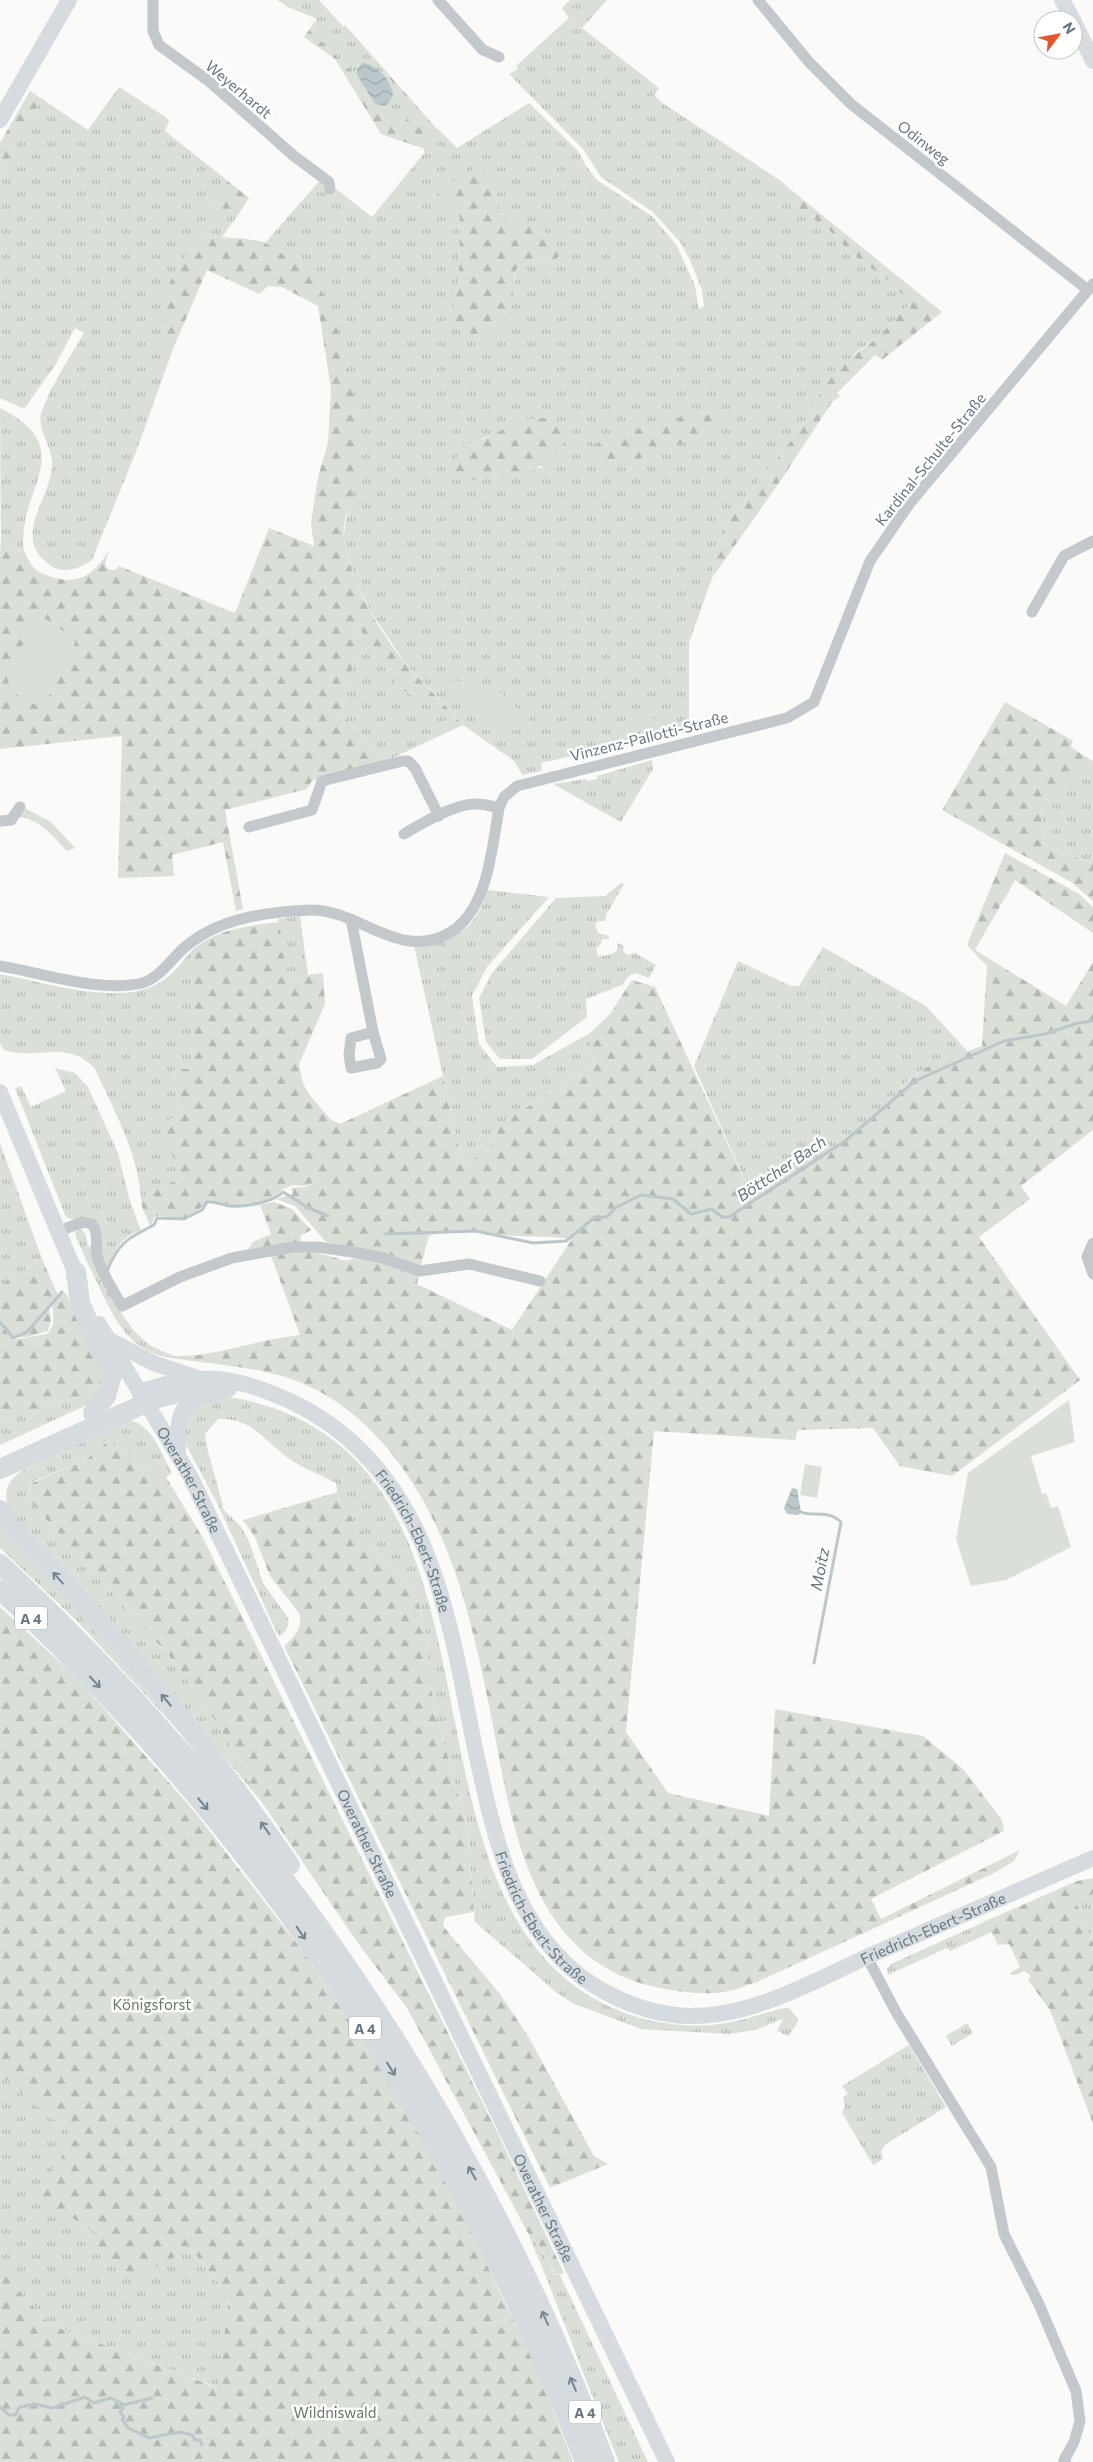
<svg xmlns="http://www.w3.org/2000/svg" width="1093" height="2462" font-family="Commissioner,sans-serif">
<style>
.grass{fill:url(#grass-tufts);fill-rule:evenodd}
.forest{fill:url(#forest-firs)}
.green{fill:#dadfd7}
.water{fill:url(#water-waves)}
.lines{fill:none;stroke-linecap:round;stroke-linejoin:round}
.stream{stroke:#bbc7cb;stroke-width:3}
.minor{stroke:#c3c8cc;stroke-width:11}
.secondary{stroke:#d6dbdf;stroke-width:16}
.motorway{stroke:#d6dbdf;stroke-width:20}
.oneway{stroke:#768591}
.labels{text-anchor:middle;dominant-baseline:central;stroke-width:5;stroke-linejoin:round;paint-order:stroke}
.shield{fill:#fff;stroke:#939fa8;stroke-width:1}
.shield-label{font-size:14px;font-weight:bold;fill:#657683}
.street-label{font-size:15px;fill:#657683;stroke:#fff}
.park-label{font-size:15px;fill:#687a64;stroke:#fff}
.water-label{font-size:16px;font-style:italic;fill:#60757c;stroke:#fff}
</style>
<defs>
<pattern id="grass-tufts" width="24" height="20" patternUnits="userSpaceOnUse" patternTransform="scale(1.25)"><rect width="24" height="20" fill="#dadfd7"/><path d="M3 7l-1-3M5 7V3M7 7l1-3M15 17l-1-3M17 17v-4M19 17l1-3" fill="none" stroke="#b4b9b4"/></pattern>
<pattern id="forest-firs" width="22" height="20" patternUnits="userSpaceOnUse" patternTransform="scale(1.25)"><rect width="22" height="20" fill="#dadfd7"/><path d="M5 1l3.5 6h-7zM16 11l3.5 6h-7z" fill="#b4b9b4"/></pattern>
<pattern id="water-waves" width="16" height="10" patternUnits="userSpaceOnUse" patternTransform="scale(1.25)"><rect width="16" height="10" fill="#bbc7cb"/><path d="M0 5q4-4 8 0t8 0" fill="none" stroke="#9ca6aa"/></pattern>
</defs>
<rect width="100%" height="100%" fill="#fafaf8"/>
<path class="grass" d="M277 0H319L419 110 394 129 349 79 354 73 309 30 317 19 288 7ZM358 65 375 67 390 85 393 95 375 104 357 75Z
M570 0H607L582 28 659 88 654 95 661 102 778 179 801 198 796 206 830 231 852 254 885 278 910 300V304L875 340 856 352 820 394 802 427 732 516 717 546 712 578 689 643V733L686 734 685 730 541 763 542 771 523 775 513 760 463 725 384 762 342 713 360 627 391 677 401 689 462 723 406 664 371 612 355 580 343 539 350 498 360 468 356 412 324 297 303 271 265 243 322 178 372 217 425 152 423 148 413 145 438 129 457 148 529 103 579 152 586 166 597 180 653 217 677 246 695 286 699 309 704 306 702 290 690 260 680 242 653 212 601 177 583 149 509 74 518 69 516 66 569 18 562 8ZM495 191 501 216 512 223 554 262 531 259 516 269V280L453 299 459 281 460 217ZM502 431 543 467 494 479 463 446Z
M119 87 164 116 169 121 165 131 228 181 209 212H240L222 237 204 238 195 242 168 349H173L136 452 92 560C80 568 64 575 50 565 10 537 51 500 52 465 53 447 37 429 41 414 50 386 69 359 84 333L75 328 56 364 24 409 0 398V172L42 99 88 130Z
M0 408C83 450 15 490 24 551L10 549 1 555Z
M1086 757 1093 761V860L1089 862 1046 846 1040 811 1068 781Z
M652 760 653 769 621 822 553 784 586 779 587 781 597 779V776Z
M26 809 51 822 75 848 67 851C52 835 39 819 17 816Z
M621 883 624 884 606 915 605 921H599L595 924 598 933 609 936V939H602L601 944 596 949 598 956C605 956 612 955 617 951L618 943 624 946 623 951 627 955 635 953 656 965 649 978 636 973 630 975 622 985 586 999 587 1017 532 1059H500L486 1042 479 998 492 973 556 898 605 896Z
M487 890 549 897 487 967 472 996 479 1044 497 1067 533 1065 590 1033 593 1064 500 1125 485 1156 462 1161 414 946C455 940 475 932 487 890Z
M300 916 308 975 287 978 278 919Z
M823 947 926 1006 968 1052C930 1066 908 1070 887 1108L811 1168 755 1203 694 1066 738 961 791 986H799Z
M192 950V1069L174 1070 178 1116 159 1125 183 1177 141 1197C137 1151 114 1110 95 1069 69 1038 36 1061 4 1050L0 1043V974C44 982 120 1007 159 983 173 975 182 962 192 950Z
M55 1068 75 1073 88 1087 118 1153 130 1201 141 1231C123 1234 112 1252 108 1269L102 1261 100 1232 66 1217 15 1088 21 1086 31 1107 66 1091Z
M0 1143 42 1259 0 1285Z
M80 1228 86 1235 88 1247 94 1243C104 1276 118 1320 146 1342 153 1348 165 1352 174 1356H178V1359C133 1354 119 1328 101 1291 92 1272 83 1254 75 1235L76 1231Z
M104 1375 106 1378 91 1403 0 1445V1422L49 1404 86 1395Z
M224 1396C531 1444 381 1865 588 1995 625 2018 668 2028 711 2025 738 2023 761 2013 786 2008L790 2009 798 2019 797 2024 788 2036 777 2031 783 2019 755 2030 729 2034 641 2029 572 2003 556 1992 475 1922 468 1830 435 1711 429 1676 427 1638 417 1595 363 1534 339 1500 336 1483C319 1474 299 1467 284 1455 263 1438 248 1417 218 1419L205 1434 208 1451 224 1510 241 1527 249 1541 263 1583 288 1618C290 1627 286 1631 279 1637L217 1503 186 1445 182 1420 187 1410Z
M127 1420C152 1423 161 1453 172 1473L166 1477 133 1460 109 1440 87 1459 32 1482 27 1498 178 1666 219 1726 261 1801 209 1739 15 1521C4 1500 0 1486 23 1470Z
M0 1519 39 1562 177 1729 77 1621 0 1548Z
M1093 1894V1943L1074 1899Z
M986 1921 992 1932 950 1951 947 1948 888 1975 887 1969 891 1964Z
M967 2023 973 2033 952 2046 946 2036Z
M909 2045 946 2107 886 2144 881 2151 883 2159 873 2165 842 2113 845 2106 843 2097 848 2094 842 2086Z
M0 2074 76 2138 35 2195 100 2235 92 2247 191 2249 229 2296 219 2388 51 2325 21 2294 0 2267Z
M528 2233 538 2243 555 2275H560L648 2462H619C587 2386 560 2309 528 2233Z"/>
<path class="forest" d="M345 25 438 130 413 145 381 134 335 59 304 37 309 30 354 73 349 79 394 129 419 110 345 30 343 27Z
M30 91 42 99 0 172V143Z
M481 164 495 191 501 216 512 223 533 222 553 238 559 255 554 262 531 259 516 269C514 302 505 350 461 333L454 321 453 299 459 281 460 217 437 192Z
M228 181 249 198 240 212H208Z
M801 198 942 312 882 360 875 355 837 393 840 396 832 402 781 480 712 578 717 546 732 516 802 427 820 394 840 365 875 340 910 304 909 300 885 278 852 254 830 231 796 206Z
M222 237C235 239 256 238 267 244 288 257 313 276 325 298 343 331 363 429 360 467 359 488 340 517 344 540 352 585 378 630 406 664 424 685 445 704 463 725L401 689 391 677 360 628 342 713 384 762 312 781 307 789 225 810 243 909 236 911 223 842 172 855 174 876 118 878 122 736 0 749V540L1 555 10 549 24 551C27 556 30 564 34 568 39 573 48 576 55 578 81 585 97 571 109 550L105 564 109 570H115L119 566 235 613 269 528 314 546 311 522 318 477 328 443 331 389 318 306 282 287 268 286 259 294 207 270 173 349H168L160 342 163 299 175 271 195 242 204 238Z
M700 412 716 415V428L712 436C695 440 678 444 662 449 641 456 627 470 603 465L596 457 595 446 603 438Z
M547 418 561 425 566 435C550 480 497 479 456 480L452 466 463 445 486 438 523 419Z
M1005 702 1073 741 1071 747 1086 757 1069 781 1040 811 1046 846 1088 862 1093 860V901L1071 882 942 810Z
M1005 853 1079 894 1093 907V933L1015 880 975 950 1066 1006 1093 962V1130L1021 1186 1030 1199 979 1237 1080 1380 952 1476 900 1466 873 1428 798 1430 795 1440 654 1431 626 1732 668 1793 769 1816 775 1709 923 1736 963 1769 1002 1820 1004 1831 871 1899 881 1919 1020 1850 1014 1861 994 1873 757 1982C747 1985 735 1990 724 1992 701 1996 665 1990 643 1984 530 1950 512 1826 493 1726 485 1684 476 1643 465 1603 445 1534 411 1463 355 1416 298 1368 247 1369 178 1359V1356C220 1356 258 1339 300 1335L270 1253 312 1251 346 1261 358 1257 387 1263 419 1274 417 1284 512 1330 572 1239C553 1236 536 1237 518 1236 488 1235 459 1224 429 1236L420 1268 378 1253 326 1242 295 1206 276 1199 293 1194 291 1188 306 1187 318 1181 305 1186 293 1185 283 1189 271 1200 255 1205 232 1207 209 1201C200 1208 190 1219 178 1219 170 1219 162 1213 154 1217L151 1228 142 1207 141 1197 183 1177 158 1125 178 1116 174 1069H192V950C217 929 247 926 279 922L287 978 323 973 325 1004 299 1064 303 1084 312 1098 331 1120 340 1124 443 1076 462 1161 485 1156 500 1125 593 1064 590 1033 610 1014 632 980 655 987 755 1203 811 1168 887 1108C911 1066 940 1062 982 1046L987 966 967 945Z
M274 1202 292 1209 311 1230 300 1236 302 1243 245 1254 253 1242 271 1234 260 1205Z
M42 1259 58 1295 28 1330 13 1338 0 1322V1285Z
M63 1293H66L104 1375 86 1395 49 1404 0 1422V1324L13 1340 47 1334C56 1326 53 1315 52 1304Z
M49 1307 51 1320 48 1331 27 1337H19L29 1332Z
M109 1440 133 1460 166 1477 203 1538 499 2136 564 2273 556 2275 538 2243 528 2233 407 2008 360 1946 261 1801 219 1726 178 1666 27 1498 32 1483 87 1459Z
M338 1492 339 1500 363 1534 417 1595 427 1638 429 1675 435 1711 468 1830 474 1912 445 1917 443 1926 500 1994 528 2036 594 2156 608 2164 550 2188 284 1646C294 1638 304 1626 299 1613L270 1576 255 1537 243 1520Z
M0 1607 77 1678 194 1811 301 1949 375 2058 450 2187 538 2372 573 2462H0V2267L21 2294 51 2325 218 2388 229 2296 191 2249 135 2277 91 2247 100 2235 34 2195 76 2138 0 2074Z
M1093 1878V1894L1075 1900 1093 1943V2124L1050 2010 1028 1980 1031 1976 1024 1971 1016 1975H1011L1010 1973 1020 1967 1009 1944 998 1945 986 1921 1077 1881Z"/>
<path class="green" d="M37 615 55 624 75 641 74 648 43 707C25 701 12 696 7 677Z
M453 680 499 691 525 716 540 727 497 733 485 729 460 701 436 684Z
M647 715 657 721 654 728 632 734 626 726 631 719Z
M1069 1400 1075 1442 1031 1456 1042 1494 1046 1493 1051 1508 1058 1506 1071 1547 1006 1580 971 1586 956 1539 968 1473Z
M805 1464 822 1467 817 1498 800 1495Z"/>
<path class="water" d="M362 63C376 63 392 81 393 95L389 103 385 106 375 104 357 75V68Z
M792 1488 797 1489 801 1512 798 1515 787 1514 784 1508Z"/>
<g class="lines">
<path class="stream" d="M385 1234 476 1231 533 1243 566 1241 595 1217H607L615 1208 641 1195 673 1199 691 1214 712 1209 722 1217H729L845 1141 915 1081 1004 1041 1045 1034 1078 1023 1093 1021
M107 1271C118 1243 128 1238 154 1225L157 1218 184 1219 202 1210 207 1202C216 1201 222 1205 230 1206 245 1207 272 1203 283 1192L309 1208 328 1216
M0 1322 13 1338 27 1332 62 1292
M801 1512C810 1517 828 1509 841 1522L814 1663
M121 2403 123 2405 152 2398
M0 2407 9 2415H15L20 2407 35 2404 52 2408 85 2397 94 2403 111 2398 121 2403 120 2405 123 2409 120 2412 124 2418 122 2419 128 2428 149 2438 180 2432 192 2435 195 2440H200L202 2445"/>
<path class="minor" d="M153 0V31L159 45 210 82 294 156 329 182 330 189
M438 0 483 50 499 57
M758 0 809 62 851 104 1088 290
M1032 612 1064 556 1093 541
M0 821 11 820 20 807
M249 827 312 810 322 781 403 761H408L415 768 439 816
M404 834C421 824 456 803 476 804 484 804 492 806 499 808
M351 919 373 1032 351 1038 349 1055 351 1068 377 1063 381 1059 373 1032
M0 966C43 973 98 993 142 983 160 978 172 958 185 947 219 918 266 912 309 910 358 908 399 962 449 933 488 911 492 848 499 808L504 797 517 786 787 718 814 702 870 561 910 503 1093 284
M59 1231 83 1222 92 1224C100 1235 94 1247 98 1259 103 1276 114 1291 122 1306L180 1277 232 1258 293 1247H318L359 1253 383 1258 420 1271 469 1264 540 1281
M1093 1243 1087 1257 1093 1274
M867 1957 896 2012 991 2167 1004 2234 1038 2302 1076 2391 1080 2421 1074 2442 1064 2460 1066 2462"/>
<g class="secondary">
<path d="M1062 0 1073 20"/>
<path d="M1073 20 1093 61"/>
<path d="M0 120 69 0"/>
<path d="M0 1092 80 1284"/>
<path id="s1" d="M99 1324 190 1476 667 2462"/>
<path d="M108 1339 153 1363 195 1377"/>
<path id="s2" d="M139 1392C201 1371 234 1375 292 1402 359 1434 403 1491 429 1560 452 1620 462 1685 475 1748 495 1841 516 1947 609 1994 634 2007 660 2015 688 2016 753 2017 814 1981 871 1955 945 1923 1019 1890 1093 1858"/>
<path d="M146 1403 203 1389"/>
<path d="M178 1454C177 1403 181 1403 229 1389"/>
</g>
<path class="motorway" d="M76 1272 80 1303 112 1374 106 1396 93 1413
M0 1469 146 1403
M0 1510 11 1528C114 1631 207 1745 290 1865
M0 1564C266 1812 478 2120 605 2462
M0 1590C52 1636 99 1687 146 1738 336 1949 482 2198 585 2462"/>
</g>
<defs><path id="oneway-shaft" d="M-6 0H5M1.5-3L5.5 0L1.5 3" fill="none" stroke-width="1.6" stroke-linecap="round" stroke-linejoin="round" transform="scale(1.25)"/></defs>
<g class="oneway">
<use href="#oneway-shaft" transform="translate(58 1578) rotate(-132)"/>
<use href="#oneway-shaft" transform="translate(95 1682) rotate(47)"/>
<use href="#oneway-shaft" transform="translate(166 1700) rotate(-130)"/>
<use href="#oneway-shaft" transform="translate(203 1804) rotate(50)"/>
<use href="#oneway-shaft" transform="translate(265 1828) rotate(-125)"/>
<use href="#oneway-shaft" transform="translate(301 1933) rotate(55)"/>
<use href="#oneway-shaft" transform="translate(391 2069) rotate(58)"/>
<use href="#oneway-shaft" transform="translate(472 2173) rotate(-120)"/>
<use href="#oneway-shaft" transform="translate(545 2318) rotate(-114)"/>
<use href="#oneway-shaft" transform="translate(573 2384) rotate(-113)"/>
</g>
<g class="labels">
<g class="shield">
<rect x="15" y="1606.5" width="32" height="23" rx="4"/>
<rect x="349" y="2016.5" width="32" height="23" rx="4"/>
<rect x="569" y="2400.5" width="32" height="23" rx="4"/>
</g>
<g class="shield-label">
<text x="31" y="1618">A 4</text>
<text x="365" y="2028">A 4</text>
<text x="585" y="2412">A 4</text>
</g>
<g class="street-label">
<text transform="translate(239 89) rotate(40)">Weyerhardt</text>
<text transform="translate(924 142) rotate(38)">Odinweg</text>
<text transform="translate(930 459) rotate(-51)">Kardinal-Schulte-Straße</text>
<text transform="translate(649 736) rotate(-14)">Vinzenz-Pallotti-Straße</text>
<text stroke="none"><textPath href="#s1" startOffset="180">Overather Straße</textPath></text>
<text stroke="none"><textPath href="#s2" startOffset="349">Friedrich-Ebert-Straße</textPath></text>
<text stroke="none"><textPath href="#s1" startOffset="585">Overather Straße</textPath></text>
<text stroke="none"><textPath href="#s2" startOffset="752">Friedrich-Ebert-Straße</textPath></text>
<text stroke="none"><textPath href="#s2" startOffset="1202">Friedrich-Ebert-Straße</textPath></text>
<text stroke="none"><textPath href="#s1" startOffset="990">Overather Straße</textPath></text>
</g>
<g class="park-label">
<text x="152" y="2004">Königsforst</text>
<text x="335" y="2412">Wildniswald</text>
</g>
<g class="water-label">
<text transform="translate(781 1168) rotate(-34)">Böttcher Bach</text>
<text transform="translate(819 1569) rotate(-79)">Moitz</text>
</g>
</g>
<g transform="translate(1058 35) rotate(58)"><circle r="24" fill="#ffffff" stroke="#c1c8cd"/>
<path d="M0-4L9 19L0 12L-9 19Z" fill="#e4572e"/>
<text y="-8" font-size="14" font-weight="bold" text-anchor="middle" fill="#657683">N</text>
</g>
</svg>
